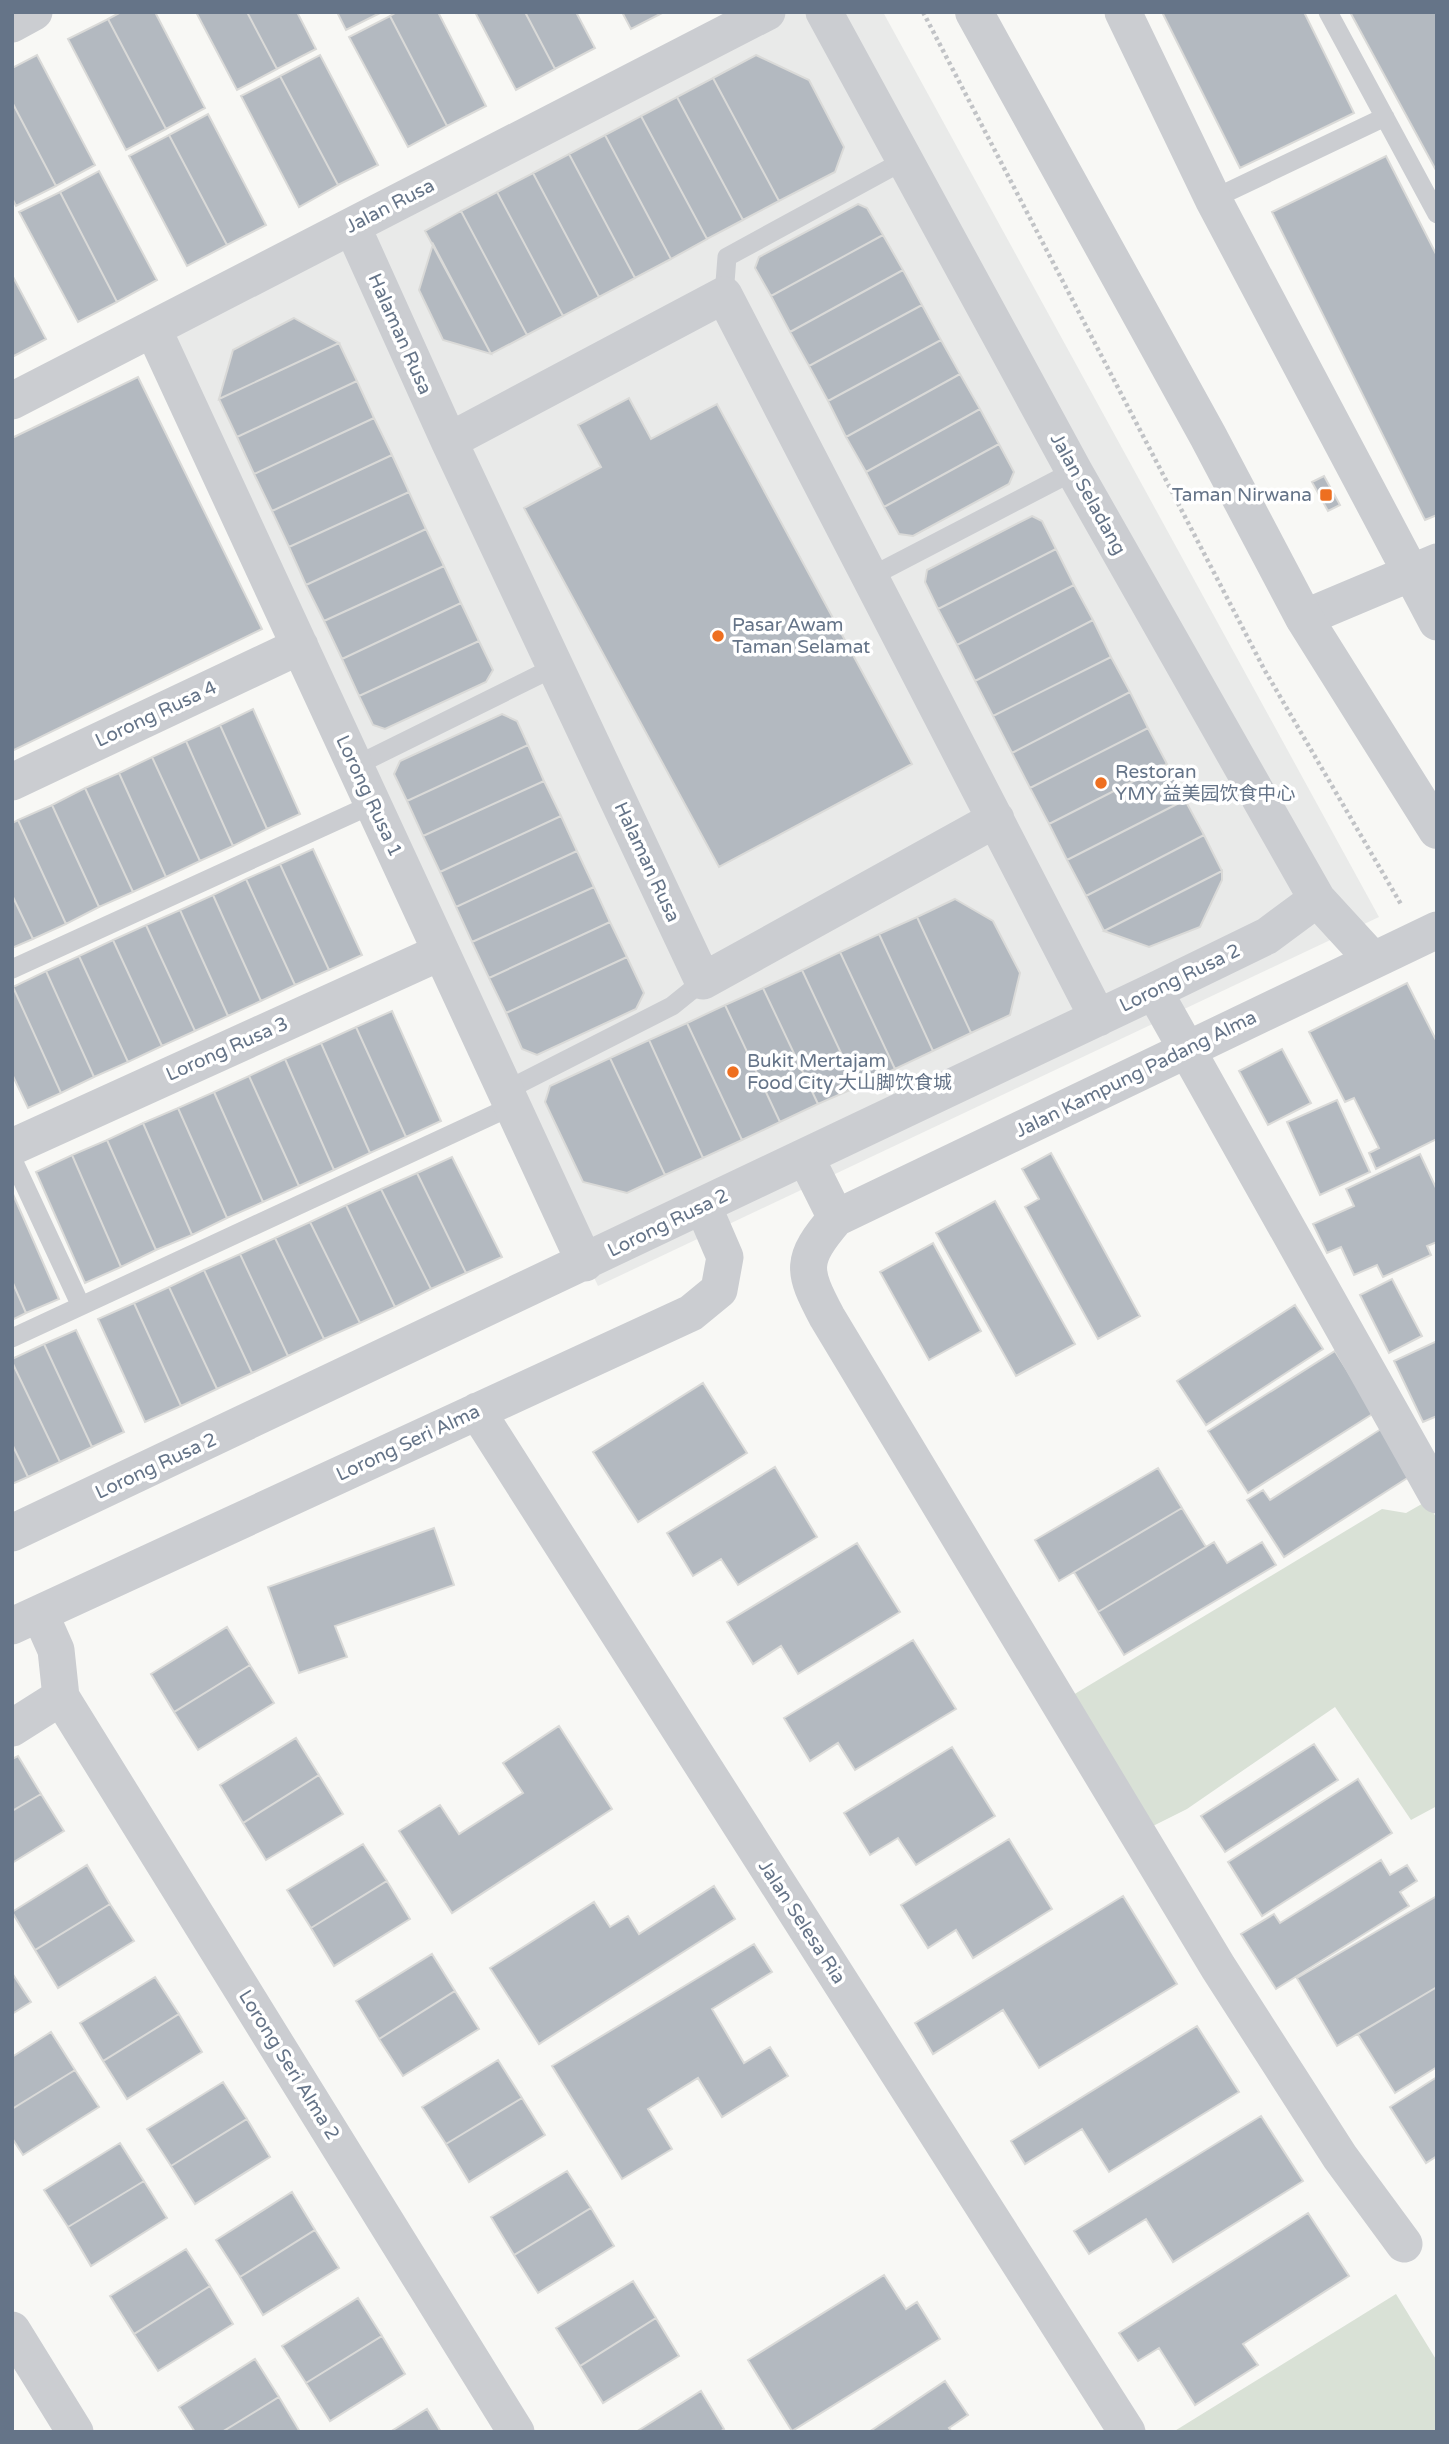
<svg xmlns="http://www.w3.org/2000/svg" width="1449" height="2444" font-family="'Varela Round','Noto Sans SC',sans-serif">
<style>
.built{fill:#e9eae9}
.green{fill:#d9e1d6}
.building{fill:#b3b9c0;stroke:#dadad8;stroke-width:2}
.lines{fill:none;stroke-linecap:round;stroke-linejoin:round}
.path{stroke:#c1c3c6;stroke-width:4.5;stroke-dasharray:3.5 3.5;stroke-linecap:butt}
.service{stroke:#cbcdd1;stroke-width:19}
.minor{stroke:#cbcdd1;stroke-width:37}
.tertiary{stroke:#cbcdd1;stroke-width:38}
.poi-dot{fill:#ee6f20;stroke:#fff;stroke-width:2.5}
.labels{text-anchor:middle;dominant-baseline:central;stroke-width:7;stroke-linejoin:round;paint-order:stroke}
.street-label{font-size:19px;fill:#657488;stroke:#fff}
.poi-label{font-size:19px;fill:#657488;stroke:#fff;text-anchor:start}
</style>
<rect width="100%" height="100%" fill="#f8f8f5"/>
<path class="built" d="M778 12H883L1379 917 598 1286 153 330Z"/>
<path class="green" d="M1427 1501 1437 1519V1806L1411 1820 1335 1707 1187 1809 1149 1828 1073 1695 1382 1509 1406 1513Z
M1396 2294 1437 2361V2432H1173Z"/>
<path class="building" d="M121 12H155L205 108 166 129 108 19Z
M196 12H247L277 69 237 90Z
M247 12H297L316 49 277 69Z
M337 12H382L346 30Z
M397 12H438L486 106 447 126 390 16Z
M475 12H525L555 69 516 90Z
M525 12H576L595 48 555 69Z
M622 12H664L631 29Z
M1162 12H1304L1354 113 1240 168Z
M1350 12H1437V172L1388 82Z
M390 16 447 126 408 147 349 37Z
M108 19 166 129 126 150 68 39Z
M37 55 95 165 56 186 12 102V68Z
M320 55 378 165 338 185 280 76Z
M756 55 809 80 844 147 835 172 779 201 713 78Z
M280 76 338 185 299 207 241 96Z
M713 78 779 201 743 220 677 97Z
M677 97 743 220 707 239 641 116Z
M12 102 56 186 16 206 12 198Z
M208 114 266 225 227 245 169 135Z
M641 116 707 239 671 259 605 135Z
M169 135 227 245 187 266 129 156Z
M605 135 671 259 635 278 569 154Z
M569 154 635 278 599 297 533 173Z
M1386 156 1437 256V515L1425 520 1272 212Z
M99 171 157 280 117 302 60 192Z
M533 173 599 297 563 316 497 192Z
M60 192 117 302 78 322 19 212Z
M497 192 563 316 527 335 461 211Z
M858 204 867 208 883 235 771 296 755 268 759 257Z
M461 211 527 335 491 354 425 231Z
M883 235 903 270 790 332 771 296Z
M433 244 491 354 443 340 419 290Z
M903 270 922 305 809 366 790 332Z
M12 275 46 339 12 357Z
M922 305 941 340 828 401 809 366Z
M294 318 339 343 219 399 233 350Z
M941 340 960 374 846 437 828 401Z
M339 343 357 381 237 437 219 399Z
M960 374 980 409 866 472 846 437Z
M138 377 262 629 12 751V438Z
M357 381 374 418 254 474 237 437Z
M629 398 651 439 717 404 912 764 719 867 524 508 601 467 578 425Z
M980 409 999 444 884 507 866 472Z
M374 418 392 455 272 511 254 474Z
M999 444 1014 472 1009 484 913 536 899 534 884 507Z
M392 455 409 492 289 547 272 511Z
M1324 476 1340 505 1328 511 1312 482Z
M409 492 426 529 306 585 289 547Z
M1032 516 1042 521 1056 549 938 609 925 582 927 570Z
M426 529 444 566 324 621 306 585Z
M1056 549 1074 585 957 645 938 609Z
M444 566 461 603 342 659 324 621Z
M1074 585 1093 620 975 681 957 645Z
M461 603 479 641 359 696 342 659Z
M1093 620 1111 657 993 716 975 681Z
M479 641 493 670 486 682 385 729 373 725 359 696Z
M1111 657 1130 692 1012 753 993 716Z
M1130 692 1148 728 1030 788 1012 753Z
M253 709 300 814 267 829 220 725Z
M502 714 517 721 528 745 407 801 394 774 400 761Z
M220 725 267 829 233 846 186 741Z
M1148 728 1167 764 1049 824 1030 788Z
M186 741 233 846 200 861 152 757Z
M528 745 544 781 423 836 407 801Z
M152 757 200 861 166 877 119 773Z
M1167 764 1185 800 1067 860 1049 824Z
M119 773 166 877 133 892 85 788Z
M544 781 561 816 440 872 423 836Z
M85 788 133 892 99 907 52 805Z
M1185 800 1204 835 1086 896 1067 860Z
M52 805 99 907 66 924 18 820Z
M561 816 577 851 456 907 440 872Z
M18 820 66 924 33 939 12 895V823Z
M1204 835 1222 871 1104 931 1086 896Z
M313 849 362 955 329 970 280 864Z
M577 851 594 887 472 942 456 907Z
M280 864 329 970 295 985 246 879Z
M1222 871V880L1200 927 1149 947 1104 931Z
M246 879 295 985 261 1001 213 895Z
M594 887 610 922 489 978 472 942Z
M12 895 33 939 12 948Z
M213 895 261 1001 228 1016 180 910Z
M955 899 993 921 1020 973 1010 1015 971 1033 917 917Z
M180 910 228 1016 195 1031 146 925Z
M917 917 971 1033 933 1051 879 934Z
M610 922 627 957 506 1013 489 978Z
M146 925 195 1031 162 1046 113 940Z
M879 934 933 1051 895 1069 840 952Z
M113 940 162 1046 128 1062 79 956Z
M840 952 895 1069 857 1087 802 970Z
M79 956 128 1062 94 1077 46 971Z
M627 957 644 993 636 1009 537 1055 522 1049 506 1013Z
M802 970 857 1087 818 1104 763 988Z
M46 971 94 1077 61 1093 13 987Z
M1407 983 1437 1042V1139L1376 1169 1369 1153 1379 1148 1354 1098 1345 1102 1309 1032Z
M13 987 61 1093 28 1108 12 1074Z
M763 988 818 1104 780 1122 725 1005Z
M725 1005 780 1122 742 1140 687 1023Z
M392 1011 441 1121 406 1137 356 1027Z
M687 1023 742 1140 703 1158 649 1040Z
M356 1027 406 1137 370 1153 321 1043Z
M649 1040 703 1158 665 1175 610 1058Z
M321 1043 370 1153 334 1170 285 1059Z
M1282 1049 1311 1103 1268 1125 1239 1071Z
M610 1058 665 1175 627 1193 583 1182 545 1102 550 1086Z
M285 1059 334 1170 299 1186 249 1076Z
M249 1076 299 1186 263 1202 214 1092Z
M214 1092 263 1202 227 1218 178 1108Z
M1337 1100 1370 1172 1320 1195 1287 1122Z
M178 1108 227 1218 192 1235 143 1123Z
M143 1123 192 1235 156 1250 107 1140Z
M107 1140 156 1250 121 1267 72 1155Z
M1051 1153 1140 1316 1098 1339 1025 1207 1039 1199 1022 1169Z
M1420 1154 1437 1190V1242L1427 1246 1431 1255 1383 1277 1377 1265 1354 1275 1341 1247 1327 1253 1313 1224 1354 1206 1346 1189Z
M72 1155 121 1267 85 1283 36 1172Z
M452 1157 502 1257 466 1273 417 1173Z
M417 1173 466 1273 431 1289 381 1189Z
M381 1189 431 1289 395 1307 346 1205Z
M12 1192 59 1299 26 1313 12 1281Z
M995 1201 1075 1344 1016 1376 936 1233Z
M346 1205 395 1307 360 1323 310 1222Z
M310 1222 360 1323 324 1339 275 1238Z
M275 1238 324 1339 288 1356 240 1254Z
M933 1243 981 1331 929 1360 880 1272Z
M240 1254 288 1356 252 1373 204 1270Z
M204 1270 252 1373 217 1389 169 1287Z
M1392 1279 1422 1336 1389 1353 1360 1295Z
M12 1281 26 1313 12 1320Z
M169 1287 217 1389 181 1406 134 1303Z
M134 1303 181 1406 145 1422 98 1319Z
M1295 1305 1323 1349 1206 1425 1177 1381Z
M76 1330 124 1432 92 1447 44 1344Z
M1437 1341V1416L1423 1422 1394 1361Z
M44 1344 92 1447 60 1462 12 1362V1359Z
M1335 1351 1374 1413 1248 1493 1208 1431Z
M12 1362 60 1462 28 1477 12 1444Z
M703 1383 747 1453 638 1522 593 1452Z
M1381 1429 1412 1475 1284 1557 1247 1500 1263 1490 1270 1500Z
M12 1444 28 1477 12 1484Z
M775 1467 817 1537 738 1585 721 1559 693 1576 667 1533Z
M1158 1468 1182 1508 1059 1581 1035 1540Z
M1182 1508 1206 1547 1098 1612 1074 1572Z
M434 1528 454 1585 335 1626 347 1657 299 1673 268 1587Z
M1214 1542 1227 1563 1262 1542 1276 1565 1124 1655 1098 1612Z
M857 1543 900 1612 798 1674 781 1646 753 1664 727 1622Z
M227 1627 250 1665 174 1712 151 1674Z
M913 1640 956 1709 855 1770 838 1743 810 1761 784 1718Z
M250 1665 274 1703 198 1750 174 1712Z
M559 1726 612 1809 452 1913 399 1831 440 1805 459 1834 523 1793 503 1763Z
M296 1738 319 1775 243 1823 220 1785Z
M1314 1744 1338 1780 1225 1852 1201 1816Z
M952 1747 995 1816 916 1865 898 1838 870 1855 844 1813Z
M18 1756 41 1794 12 1811V1759Z
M319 1775 343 1814 266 1860 243 1823Z
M1358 1779 1392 1833 1262 1916 1228 1862Z
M41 1794 64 1831 12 1863V1811Z
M1009 1839 1052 1909 973 1958 956 1930 928 1948 901 1905Z
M363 1844 387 1881 311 1928 287 1890Z
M1381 1860 1390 1875 1407 1865 1417 1881 1400 1892 1409 1906 1276 1989 1241 1934 1274 1914 1280 1923Z
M87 1865 110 1904 35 1950 12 1912Z
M387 1881 410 1919 334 1966 311 1928Z
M714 1886 735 1919 539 2044 490 1968 594 1902 610 1927 628 1916 639 1934Z
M1123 1896 1177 1984 1039 2068 1003 2010 933 2054 915 2023Z
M1437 1896V1987L1337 2046 1297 1978Z
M110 1904 134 1941 58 1988 35 1950Z
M754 1944 772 1972 712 2009 744 2063 770 2047 788 2076 722 2117 698 2078 648 2109 672 2149 622 2179 552 2066Z
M432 1954 455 1991 379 2039 356 2001Z
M12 1973 31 2002 12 2014Z
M155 1977 179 2014 103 2061 80 2023Z
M1437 1987V2067L1395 2093 1358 2034Z
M455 1991 479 2029 403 2076 379 2039Z
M179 2014 202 2052 127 2099 103 2061Z
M1197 2026 1239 2092 1109 2172 1082 2129 1025 2164 1011 2141Z
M51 2032 75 2070 12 2109V2057Z
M498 2060 522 2098 446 2144 422 2107Z
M75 2070 99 2107 23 2155 12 2138V2109Z
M1437 2077V2156L1426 2163 1390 2107Z
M223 2082 247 2119 171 2166 147 2129Z
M522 2098 545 2135 469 2182 446 2144Z
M1261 2116 1303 2181 1173 2262 1146 2219 1089 2254 1074 2231Z
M247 2119 270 2157 195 2204 171 2166Z
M120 2143 144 2181 68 2227 44 2190Z
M567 2171 591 2208 514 2255 491 2217Z
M144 2181 167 2218 91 2266 68 2227Z
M292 2192 315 2230 240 2277 216 2240Z
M591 2208 614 2246 538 2293 514 2255Z
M1308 2213 1349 2276 1243 2344 1258 2365 1195 2405 1159 2348 1138 2361 1119 2333Z
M315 2230 339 2268 263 2315 240 2277Z
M186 2249 210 2286 134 2334 110 2296Z
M884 2275 906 2309 917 2302 940 2339 792 2431 748 2360Z
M633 2281 656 2318 580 2366 556 2328Z
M210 2286 233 2324 158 2371 134 2334Z
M358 2298 382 2336 306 2383 282 2346Z
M656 2318 679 2356 603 2403 580 2366Z
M382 2336 405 2374 330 2421 306 2383Z
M255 2359 279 2397 222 2432H195L179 2407Z
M945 2381 968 2415 949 2428 952 2432H869Z
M701 2391 724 2429 720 2432H636Z
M279 2397 300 2432H222Z
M427 2409 441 2432H390Z"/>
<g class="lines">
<path class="path" d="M923 12 1264 669 1402 906"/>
<path class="service" d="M1328 12 1437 214
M1213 199 1385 117
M724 295 727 257 905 160
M872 576 1074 471
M355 766 555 667
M12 969 373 804
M505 1091 672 1006 703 981
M12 1158 81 1306
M12 1338 512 1106"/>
<path class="minor" d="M824 12 1074 471 1317 899 1373 960
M1123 12 1213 199 1437 622
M12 24 34 12
M352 226 449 441 703 981 996 819
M153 329 585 1263
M12 401 767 12
M449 441 724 295 1098 1018
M1304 618 1437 562
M12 782 300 646
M1154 991 1437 1495
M12 1147 441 952
M806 1158 836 1218
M477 1411 1127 2432
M12 1533 1154 991 1267 936 1317 899
M40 1614 56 1650 61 1697 516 2432
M12 1626 691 1313 719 1290 725 1257 703 1206
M12 1728 61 1697
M1404 2244 1340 2157 1218 1967 827 1317C802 1270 800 1260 836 1218L1437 930
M12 2330 75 2432"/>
<path class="tertiary" d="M974 12 1208 436 1304 618 1437 830"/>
</g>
<g class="poi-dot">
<rect x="1319" y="488" width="14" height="14" rx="3.5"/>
<circle cx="718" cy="636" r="7"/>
<circle cx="1101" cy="783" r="7"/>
<circle cx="733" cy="1072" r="7"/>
</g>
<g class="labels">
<g class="street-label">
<text transform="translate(390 206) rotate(-27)">Jalan Rusa</text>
<text transform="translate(400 334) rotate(66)">Halaman Rusa</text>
<text transform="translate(1088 494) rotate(61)">Jalan Seladang</text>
<text transform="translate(156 714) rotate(-25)">Lorong Rusa 4</text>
<text transform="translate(369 796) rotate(65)">Lorong Rusa 1</text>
<text transform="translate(647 862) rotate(65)">Halaman Rusa</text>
<text transform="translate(1180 978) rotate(-26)">Lorong Rusa 2</text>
<text transform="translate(227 1049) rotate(-24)">Lorong Rusa 3</text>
<text transform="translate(1136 1074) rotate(-26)">Jalan Kampung Padang Alma</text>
<text transform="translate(668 1223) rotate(-26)">Lorong Rusa 2</text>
<text transform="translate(408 1443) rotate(-25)">Lorong Seri Alma</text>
<text transform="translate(156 1466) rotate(-25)">Lorong Rusa 2</text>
<text transform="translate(802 1922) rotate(57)">Jalan Selesa Ria</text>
<text transform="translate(289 2065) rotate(58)">Lorong Seri Alma 2</text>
</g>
<g class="poi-label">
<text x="1312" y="495" text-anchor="end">Taman Nirwana</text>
<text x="732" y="625">Pasar Awam<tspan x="732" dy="22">Taman Selamat</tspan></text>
<text x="1115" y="772">Restoran<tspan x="1115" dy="22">YMY 益美园饮食中心</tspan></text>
<text x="747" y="1061">Bukit Mertajam<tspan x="747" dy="22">Food City 大山脚饮食城</tspan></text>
</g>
</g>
<rect width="1449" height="2444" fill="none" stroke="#657488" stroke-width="28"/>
</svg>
